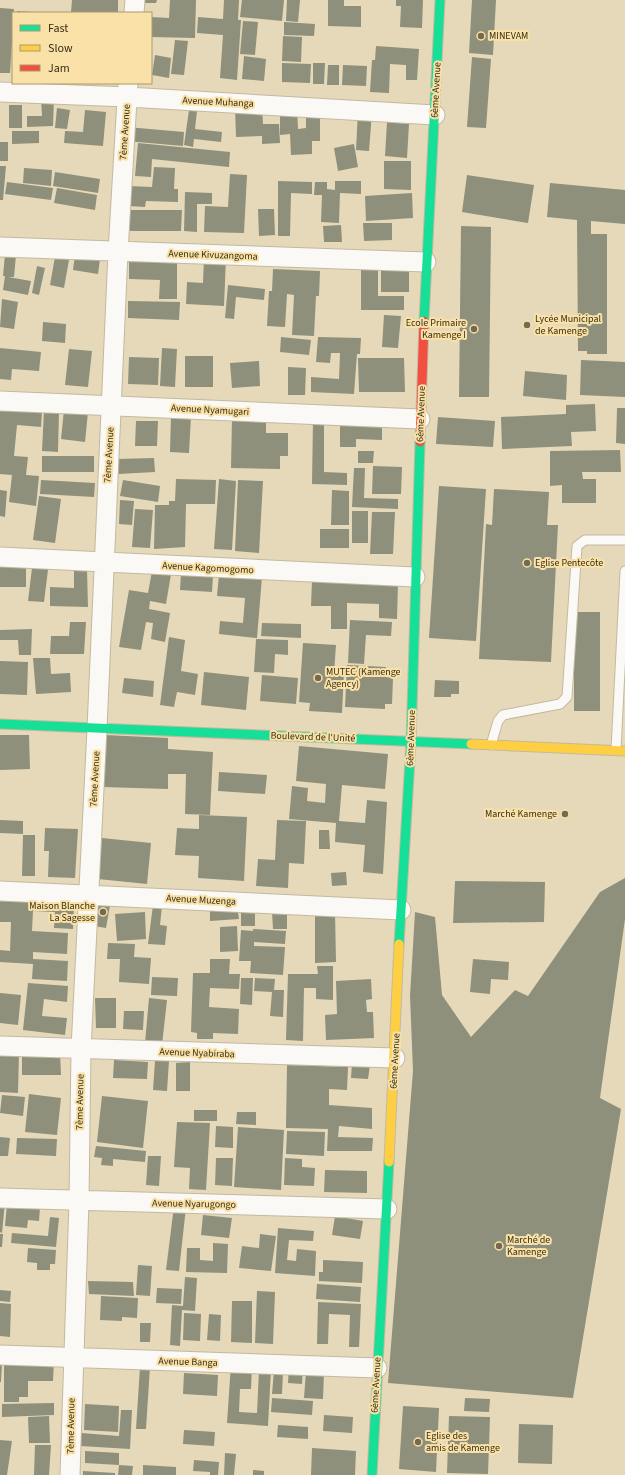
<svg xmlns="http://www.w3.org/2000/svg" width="625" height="1475" font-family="'Source Sans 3',sans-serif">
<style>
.building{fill:#8e907b}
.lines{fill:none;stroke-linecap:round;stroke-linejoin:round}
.lane-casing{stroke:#c3b9a0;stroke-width:11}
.street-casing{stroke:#c3b9a0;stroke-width:21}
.fast-casing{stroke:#c3b9a0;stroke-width:11}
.slow-casing{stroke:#c3b9a0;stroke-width:11}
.jam-casing{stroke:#c3b9a0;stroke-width:11}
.lane{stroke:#fbf9f5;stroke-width:9}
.street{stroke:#fbf9f5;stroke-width:19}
.fast{stroke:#16e098;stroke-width:9}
.slow{stroke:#ffcf43;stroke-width:9}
.jam{stroke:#f24e42;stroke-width:9}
.poi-dot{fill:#756a50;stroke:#f9e1a7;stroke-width:1.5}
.labels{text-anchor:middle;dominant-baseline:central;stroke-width:4;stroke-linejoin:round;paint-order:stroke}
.poi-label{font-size:10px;fill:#382f17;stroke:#f9e1a7;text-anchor:start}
.street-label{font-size:10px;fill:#382f17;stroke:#f9e1a7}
</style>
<rect width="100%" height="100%" fill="#e6d9ba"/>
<path class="building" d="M72 0H118V13L71 12Z
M145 0H157L156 3H145Z
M170 0H196L195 38 151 37V17L169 18Z
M224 0H239L238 20H241L237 80 220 78 223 35 197 33 198 17 223 19Z
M242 0H284L282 21 240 17Z
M287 0H300L298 22 286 21Z
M328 0H344V6H361V27L328 26Z
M396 0H423L422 28 400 27 401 6H396Z
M472 0H496L493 55 469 53Z
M0 8 14 9 10 73H0Z
M17 11 32 12V13H17Z
M243 21 258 22 255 55 240 54Z
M284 22 315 24 314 36 284 35Z
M283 36 302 37 301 62 282 61Z
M175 40 188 41 184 75 171 74Z
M376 46 419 49 417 80H406V65L390 64 389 93 370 92 372 60H375Z
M155 55 171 58 169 78 152 75Z
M244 56 266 59 264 81 242 79Z
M472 57 491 59 486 128 467 127Z
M282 63 311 64 310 83 282 82Z
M313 63H325L324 84H313Z
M328 65H339V85H327Z
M343 65 367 66 366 86 342 85Z
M41 98H54L53 126 27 127V116H42Z
M9 105H22V128H9Z
M262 106 263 124H279L280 143 262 144V136L236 137 235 107Z
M57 108 70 110 67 129 55 128Z
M297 108 298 129 306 128V114L320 113V141H312V154L291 155 290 134 280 135V109Z
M85 110 106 112 103 146 64 143 65 131 83 132Z
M189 110 197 111 195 129 222 132 221 142 194 139 193 147 184 145Z
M358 111 372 112 369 151 356 150Z
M387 122 409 124 407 158 385 156Z
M127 127 184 132 183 146 126 141Z
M12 131H39V143L12 144Z
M0 142H8V161H0Z
M138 143 230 152 229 167 152 159 151 177 135 176Z
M354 144 358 167 338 171 334 148Z
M384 161H411V190L384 189Z
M0 166H6L3 200H0Z
M154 167 175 168 174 189H178V202L146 201 145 207 128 206 129 186 152 187Z
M24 168 52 170 51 186 23 183Z
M55 172 100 179 98 193 53 186Z
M230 174 247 175 244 233 204 232 205 206 228 207Z
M467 175 534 185 528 223 462 212Z
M278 181 312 182V194L291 193 290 236H278Z
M335 181H361V194L340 193 339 223 321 222 322 195H314L315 182H327V189L335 190Z
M7 182 53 188 51 200 5 194Z
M550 183 625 190V224L591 221V234H607V354H587V351H578L577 220 547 217Z
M57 188 97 195 95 210 54 203Z
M185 192 212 193V204H197V232L184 231Z
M412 193 413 218 366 221 365 196Z
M258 209H274L275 235 259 236Z
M130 210H182L181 231H130Z
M363 223H392V240L364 241Z
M341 225 342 242H324L323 226Z
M461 226 491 227 489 397H459Z
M5 254 16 255 14 277H8L31 281 28 295 3 290 5 276H3Z
M75 255 100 259 98 274 73 270Z
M129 256 177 260V299H159L160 280 129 279Z
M55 257 69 260 64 288 50 285Z
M204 257 226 258 224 306 186 304 187 282 203 283Z
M361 265H378V296H404V310H361Z
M37 266 45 268 39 295 32 293Z
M381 267H409V292H381Z
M273 269 320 271 319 296H316L314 336 292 335 294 295 287 294 285 327 267 326 269 291H272Z
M228 285 265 289 264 300 236 297 234 319 225 318Z
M2 299 18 302 14 329 0 327Z
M128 301 180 302 179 320 128 318Z
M384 315 401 316 398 348 382 347Z
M43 322 66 324 65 343 42 341Z
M281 337 311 340 309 355 280 352Z
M318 337 361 338 360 354H357L354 394 311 392V377L339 379 340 353H331L330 363 316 362Z
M0 348 41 352 39 371 12 369 11 380 0 379Z
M162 348 177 349 175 387 160 386Z
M69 349 92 351 88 387 65 385Z
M185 356H213V387H185Z
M129 357 159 358 158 385 128 384Z
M358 358H404L405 392H359Z
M581 360 625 362V397L580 395Z
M259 361 260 386 232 388 230 363Z
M288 367 306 368 305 395H288Z
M525 371 567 375 566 400 523 396Z
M595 404 596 431 571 432 572 446 502 449 501 417 566 414V405Z
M0 408 42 412 41 427 17 425 14 456 28 457 26 475 39 476 36 506 9 502 12 475 0 474Z
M617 408H625V444L616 443Z
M44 410H59L58 452 42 451Z
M64 410 88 412 85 442 61 439Z
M171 415 191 416 189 453 170 452Z
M438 417 495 421 493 447 436 444Z
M232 418H266V433H288V456H280V469L231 468Z
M340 419H382V440L356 439V447H340Z
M313 420H324V472L347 473V485L312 484Z
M136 421H158L157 446H135Z
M620 450 621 472H582L583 479H596V503H562V485L550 486V451Z
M358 451H374L373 463H358Z
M42 456H94V472H42Z
M154 458 155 472 118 474 117 459Z
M373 466 402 467 401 494H372Z
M354 468H365L364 498 398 499V509L352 507Z
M176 479 216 480 215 504H186L185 547 154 549 155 505H169V501H175Z
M219 479 236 481 232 550 214 549Z
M41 480 95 483 94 497 40 494Z
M123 480 160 486 158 502 120 496Z
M238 480 263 481 259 553 235 551Z
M439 486 486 489 476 641 429 638Z
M494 489 549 492 547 525H558L551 662 479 659 486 524 492 525Z
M0 490 7 491 5 517 0 516Z
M332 490 349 491V525H331Z
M39 496 61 499 55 543 33 540Z
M120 500 134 501 132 525 119 524Z
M135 509 153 510 150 548 132 547Z
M352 511H368V543H352Z
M372 512H395L393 554H370Z
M320 529H349V548H320Z
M33 560 49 562 44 602 28 601Z
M0 565H26V587H0Z
M74 568 87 569 88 607 50 606V587L74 588Z
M152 571 171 574 166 604 150 601 149 609 170 613 165 642 151 639 153 623 146 622 141 650 119 647 129 590 148 593Z
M181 573 213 576 212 592 180 590Z
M219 574 262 577 257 638 219 634 220 621 243 623 245 598 217 596Z
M312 581 398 583 397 619 379 618V604L347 603V629H331V606H311Z
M574 612H600V711H574Z
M350 620 392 622 391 636 366 635 364 664 348 663Z
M70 622H86L84 654H50L51 636H69Z
M262 623 301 624V638L261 636Z
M32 629 31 655H19L18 640H0V630Z
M169 637 185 640 181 671 198 674 195 695 177 692 174 707 160 705Z
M256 639 288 640V655L275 654 274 673 254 672Z
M303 643 336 645 334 673H344L342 713 309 711 310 703 299 702Z
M33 658H50L51 674 70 673 71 692 36 694Z
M0 661 28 662 27 695 0 694Z
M347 665 386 667V677L393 678 392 704H385V709L345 707Z
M204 672 249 677 246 710 201 705Z
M262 675 298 678 296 704 260 701Z
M124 678 154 681 153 697 122 693Z
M435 680 459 681V694H451V697H434Z
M0 735H29L30 769 0 770Z
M105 735 168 738V749L213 752 210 815 185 814 186 774H168V789L103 787Z
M299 746 388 754 385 789 342 785 339 821 365 823 367 800 387 802 383 874 363 872 365 845 335 842 336 823 289 819 292 786 308 788 307 801 325 803 326 784 296 781Z
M219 772 267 775 265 794 218 791Z
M199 815 247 817 244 881 198 878 199 856 175 855 177 828 199 829Z
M0 820 23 821V834L0 833Z
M277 820 306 821 304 864 289 863 288 888 256 886 258 859 275 860Z
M45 828 78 829 75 878 48 877 49 851H44Z
M319 830H329L330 849H319Z
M23 835H35V876H22Z
M102 838 151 843 147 884 98 879Z
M346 872 347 885 332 886 331 873Z
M625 878V919L600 1098 621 1109 573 1398 388 1383 413 1071 410 996 415 912 435 917 442 995 471 1037 515 990 528 996 600 892Z
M455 881 545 882 544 922 453 923Z
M99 898 111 900 106 928 94 926Z
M0 901 74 904 73 929 54 928 55 912 33 911 32 931 68 933 67 954 33 952V959L68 961 67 981 32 979 33 964 0 962V950L10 951 11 922H0Z
M153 905 162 906 160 925 167 926 165 945 148 944Z
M237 905 239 919 210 921V908Z
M241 907 255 908V926H241Z
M315 911H335L336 962 315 963Z
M145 912 146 939 117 941 115 914Z
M272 912H287V929H273Z
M237 926 238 951 220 952V927Z
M253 929 286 931 285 944 254 942V946L285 947 283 975 250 973 251 961H239L241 930 253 931Z
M108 943 135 944 134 957 151 958 149 984 119 982 120 959H107Z
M210 959H230L229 974H240L239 989 210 988 209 1007 239 1009 238 1034 213 1033V1039H197V1033L191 1032 193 973H210Z
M473 959 509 962 508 980 491 979 490 994 470 992Z
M317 966H333V1000L316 999V988H304L303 1041 286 1040 288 974H318Z
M152 977 178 978 177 996 151 995Z
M241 978H253L252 1005 240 1004Z
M255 978 275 979 274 990H284L283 1017 270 1016 272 992 254 991Z
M371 979 372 999 366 1000 367 1012H373L374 1038 326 1040 325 1015 337 1014 336 981Z
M28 983 68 986 67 1002 44 999 42 1016 67 1018 65 1035 23 1030Z
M0 993 21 995 18 1025 0 1023Z
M95 998H116V1028H96Z
M149 998 167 1000 162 1045 145 1043Z
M124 1011H144L143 1030 123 1029Z
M0 1053H19L18 1093 0 1092Z
M22 1053H60L61 1075H22Z
M114 1060 148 1062 147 1079 113 1078Z
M155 1061H169L167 1091 153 1090Z
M190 1062V1091H176V1063Z
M352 1063 370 1065 368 1079 351 1078Z
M287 1065 348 1067 347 1090 329 1089V1105L372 1108V1129L339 1126 338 1137 373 1138 372 1151H327L328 1129 286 1128Z
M29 1094 61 1098 57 1135 25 1132Z
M2 1095 25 1097 23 1116 0 1113Z
M102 1096 148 1101 143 1148 97 1142Z
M194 1110H217V1121H194Z
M237 1112H256V1125L236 1124Z
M177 1122 210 1123 206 1190 189 1189 190 1168 174 1167Z
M216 1126 233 1127V1148L215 1147Z
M238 1127 284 1130 281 1190 234 1187Z
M287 1131 325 1132 324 1156 286 1154Z
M0 1137 10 1138 8 1156H0Z
M17 1138 57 1139 56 1156 16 1154Z
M96 1146 146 1151 145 1162 113 1159V1166L101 1165 102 1158 94 1157Z
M148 1156H161L159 1186 146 1185Z
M216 1158H233L232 1186 215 1185Z
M285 1158 302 1159V1167L315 1168 314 1186 284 1185Z
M325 1170 367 1171V1193L324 1192Z
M0 1201 5 1202 2 1233 0 1232Z
M7 1204 40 1207 39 1221 28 1220 27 1228 5 1226Z
M174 1206 186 1207 179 1271 166 1270Z
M203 1215 232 1218 229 1238 201 1235Z
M335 1216 363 1221 360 1239 332 1235Z
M50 1217 59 1218 56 1247 11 1243 12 1233 48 1236Z
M278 1228 314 1231 313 1241 289 1240 287 1260 296 1261 297 1249 316 1251 315 1276 275 1273Z
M0 1234H3L2 1247H0Z
M260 1234 276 1236 271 1271 239 1268 242 1246 259 1248Z
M213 1243 228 1244 227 1273 186 1272 187 1248H200V1260L213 1261Z
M28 1248 56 1250 55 1264H50V1270H37V1263L27 1262Z
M323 1260 363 1262 362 1283 319 1281V1272H323Z
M138 1265 152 1266 150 1296 136 1295Z
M185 1277 197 1278 195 1311 182 1310 180 1346 170 1345 172 1305 183 1306Z
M88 1281 133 1282 134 1296 89 1294Z
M317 1284 361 1287 360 1302 316 1299Z
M157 1288 182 1289 181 1304 156 1303Z
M0 1290 11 1291 10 1302 0 1301Z
M257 1291 275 1292 273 1344 255 1343Z
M101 1296 138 1298 137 1318 122 1317V1321L100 1320Z
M232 1301H252V1343L231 1342Z
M318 1302 361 1304 359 1347H349L350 1315 329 1314 328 1344H317Z
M0 1303 11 1304 10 1337 0 1336Z
M184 1313 201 1314 200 1341 183 1340Z
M209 1314 221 1315 220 1341 207 1340Z
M140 1323H151L150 1342H140Z
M4 1358 54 1359 53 1381H28V1397H19V1402H4Z
M0 1363H2L1 1382H0Z
M231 1364 252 1366 251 1389H240L239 1412 257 1413 259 1370H271L268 1426 227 1423Z
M289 1366 303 1367 302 1384 288 1383Z
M140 1367H150L146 1429H136Z
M274 1370 283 1371 282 1394H272Z
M306 1371 324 1372 323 1399 304 1398Z
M184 1373 218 1375 217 1396 183 1394Z
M272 1398 313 1401 312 1415 271 1412Z
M465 1398 490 1399 489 1412 464 1411Z
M54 1403V1415L2 1417V1404Z
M85 1404 119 1406 118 1432 84 1430Z
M403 1406 439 1408 436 1472 399 1469Z
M121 1410H132L130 1449 80 1446 81 1433 119 1436Z
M324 1415 353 1417 352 1433 323 1431Z
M49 1416 50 1443H29L28 1417Z
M449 1416 490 1417 488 1474 447 1473Z
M519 1424 553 1425 552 1464 518 1463Z
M278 1425 308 1427V1439L277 1437Z
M184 1430 215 1432 214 1446 183 1444Z
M0 1440 12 1441 7 1475H0Z
M35 1445H51L49 1475H34Z
M312 1448 356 1451 355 1475H311Z
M85 1451 119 1453V1465L85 1463Z
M225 1453 236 1454 234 1475H224Z
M194 1460 219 1462 218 1475H210V1472L193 1471Z
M119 1465 133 1466 132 1475H118Z
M143 1465 176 1467V1475H143Z
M253 1470 264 1471V1475H253Z
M83 1471 115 1473V1475H83Z"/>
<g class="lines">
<g class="lane-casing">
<path id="lane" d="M491 745 498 721 503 715 560 704 567 697 577 546 585 540H625
M616 750 625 571"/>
</g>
<g class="street-casing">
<path id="street" d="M134 13 135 0
M0 92 127 97 435 115
M0 247 426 262
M0 401 420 419
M0 557 415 577
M0 891 401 910
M0 1046 395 1058
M0 1198 387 1209
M0 1355 377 1368
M70 1475 79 1201 81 1049 97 729 118 252 128 83"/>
</g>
<g class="fast-casing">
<path id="fast" d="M424 321 440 0
M0 724 471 744
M399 944 411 742 420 442
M372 1475 389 1162"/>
</g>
<g class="slow-casing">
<path id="slow" d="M471 744 625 751
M389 1162 399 944"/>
</g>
<g class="jam-casing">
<path id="jam" d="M420 442 424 321"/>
</g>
<use href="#lane" class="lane"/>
<use href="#street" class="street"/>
<use href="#fast" class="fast"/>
<use href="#slow" class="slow"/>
<use href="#jam" class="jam"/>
</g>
<g class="poi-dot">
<circle cx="481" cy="36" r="4"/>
<circle cx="527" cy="325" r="4"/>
<circle cx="474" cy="329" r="4"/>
<circle cx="527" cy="563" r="4"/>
<circle cx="318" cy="678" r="4"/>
<circle cx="565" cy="814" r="4"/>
<circle cx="103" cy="912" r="4"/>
<circle cx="499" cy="1246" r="4"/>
<circle cx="418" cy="1442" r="4"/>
</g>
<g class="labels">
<g class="poi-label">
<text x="489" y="36">MINEVAM</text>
<text x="535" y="319">Lycée Municipal<tspan x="535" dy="12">de Kamenge</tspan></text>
<text x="466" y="323" text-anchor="end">Ecole Primaire<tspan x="466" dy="12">Kamenge I</tspan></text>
<text x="535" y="563">Eglise Pentecôte</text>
<text x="326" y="672">MUTEC (Kamenge<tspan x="326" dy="12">Agency)</tspan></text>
<text x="557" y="814" text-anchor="end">Marché Kamenge</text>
<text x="95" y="906" text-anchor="end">Maison Blanche<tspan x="95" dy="12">La Sagesse</tspan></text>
<text x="507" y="1240">Marché de<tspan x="507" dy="12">Kamenge</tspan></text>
<text x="426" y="1436">Eglise des<tspan x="426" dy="12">amis de Kamenge</tspan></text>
</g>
<g class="street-label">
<text transform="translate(436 90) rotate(-87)">6ème Avenue</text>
<text transform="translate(218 102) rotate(3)">Avenue Muhanga</text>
<text transform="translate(125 132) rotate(-86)">7ème Avenue</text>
<text transform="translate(213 255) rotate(2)">Avenue Kivuzangoma</text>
<text transform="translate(210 410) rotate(3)">Avenue Nyamugari</text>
<text transform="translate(421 414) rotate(-88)">6ème Avenue</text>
<text transform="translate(109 455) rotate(-87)">7ème Avenue</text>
<text transform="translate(208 568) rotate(3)">Avenue Kagomogomo</text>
<text transform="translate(313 737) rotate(2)">Boulevard de l'Unité</text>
<text transform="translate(411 738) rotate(-88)">6ème Avenue</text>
<text transform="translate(95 779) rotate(-87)">7ème Avenue</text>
<text transform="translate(201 900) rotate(3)">Avenue Muzenga</text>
<text transform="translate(197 1053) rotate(2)">Avenue Nyabiraba</text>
<text transform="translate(395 1061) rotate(-87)">6ème Avenue</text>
<text transform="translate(80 1102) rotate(-89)">7ème Avenue</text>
<text transform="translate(194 1204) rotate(1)">Avenue Nyarugongo</text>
<text transform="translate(188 1362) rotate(2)">Avenue Banga</text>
<text transform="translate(376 1385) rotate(-87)">6ème Avenue</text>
<text transform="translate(71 1426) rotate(-89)">7ème Avenue</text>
</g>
</g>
<rect x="12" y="12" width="140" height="72" fill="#f9e1a7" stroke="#ac9a6d"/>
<rect x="20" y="25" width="20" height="6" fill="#16e098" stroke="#ac9a6d"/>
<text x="48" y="32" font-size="12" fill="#382f17">Fast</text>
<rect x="20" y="45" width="20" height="6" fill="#ffcf43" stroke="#ac9a6d"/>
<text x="48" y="52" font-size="12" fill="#382f17">Slow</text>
<rect x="20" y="65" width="20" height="6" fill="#f24e42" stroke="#ac9a6d"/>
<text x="48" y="72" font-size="12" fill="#382f17">Jam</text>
</svg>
